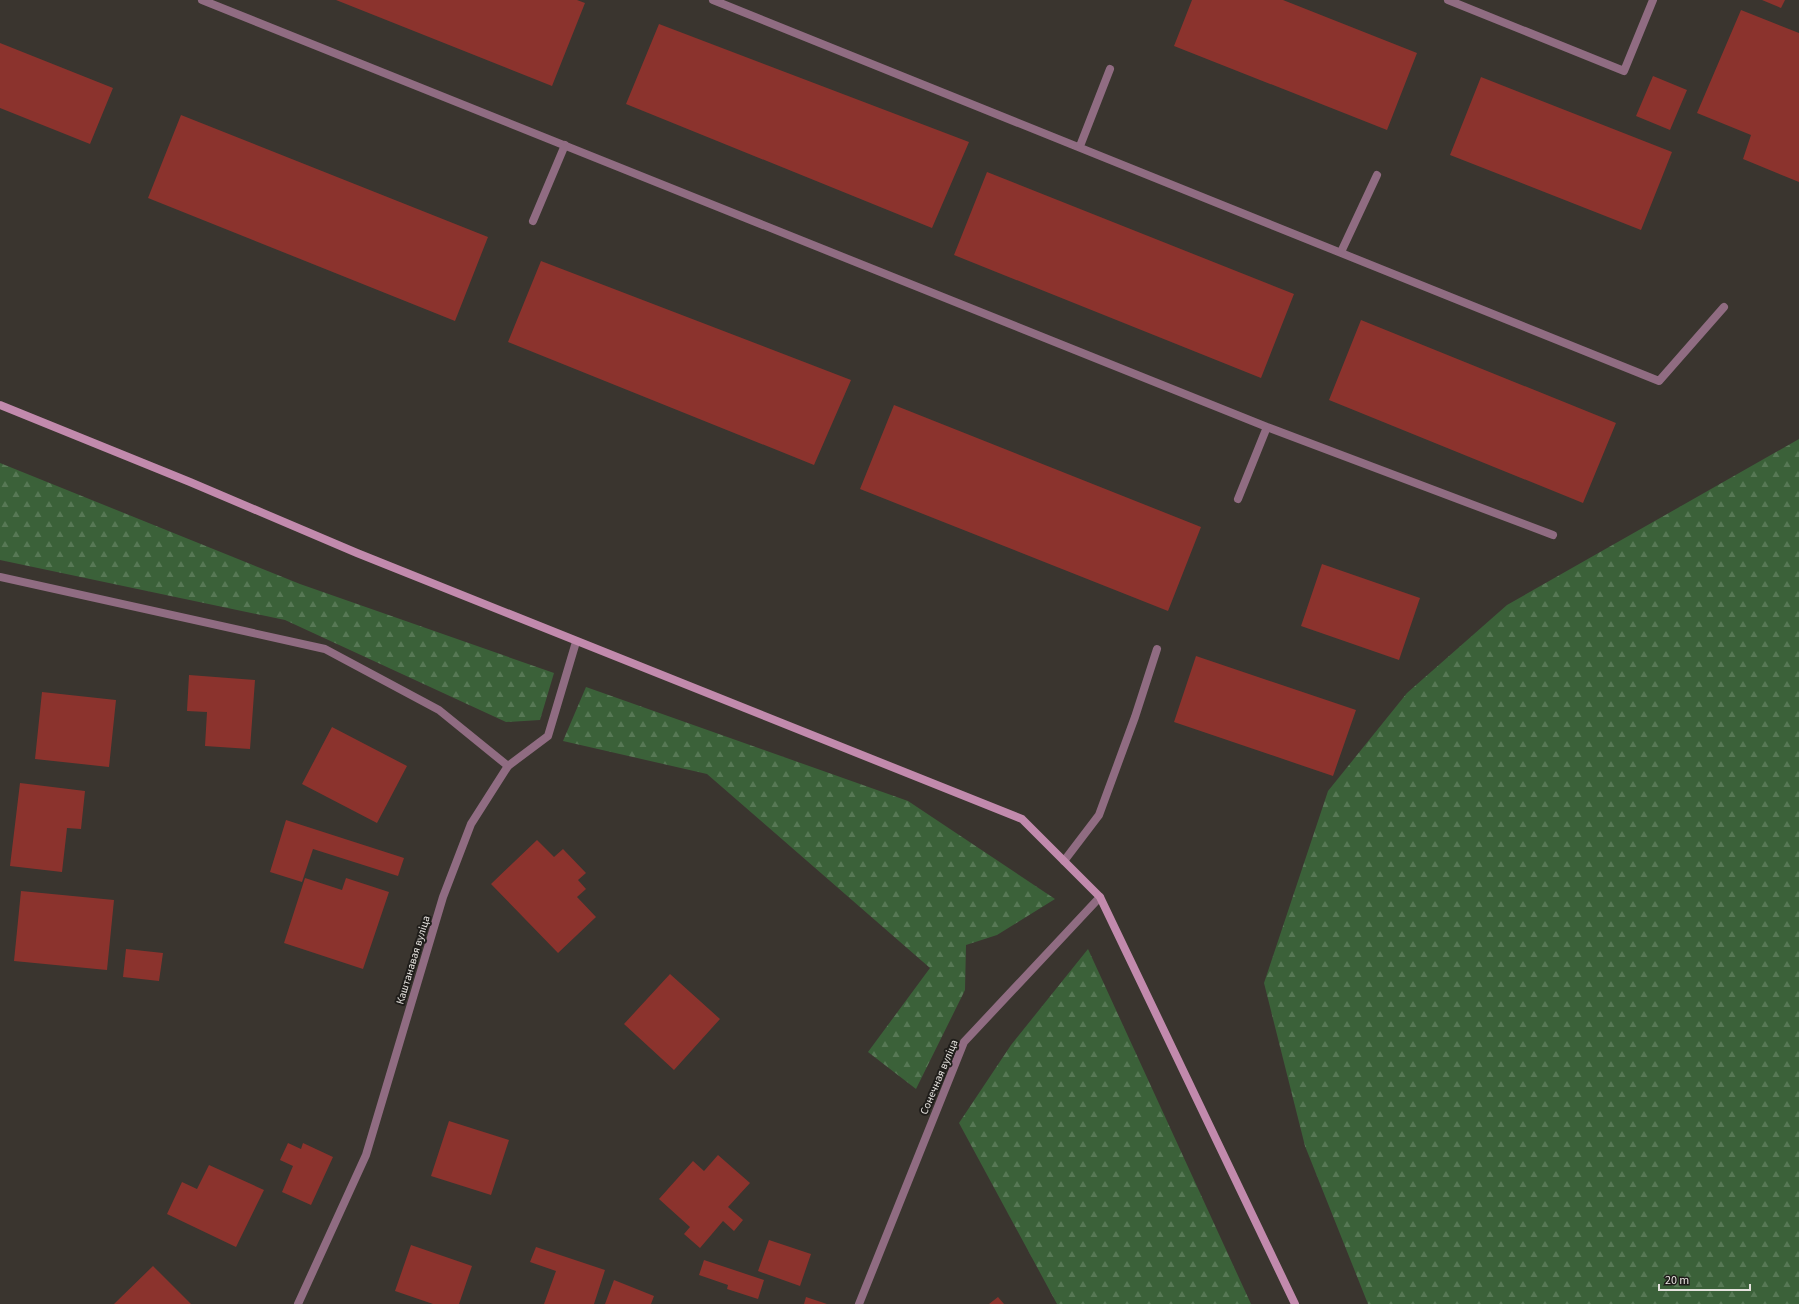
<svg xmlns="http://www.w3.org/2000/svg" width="1799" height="1304" font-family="'Source Sans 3',sans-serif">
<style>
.forest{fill:url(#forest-firs)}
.building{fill:#8b332d}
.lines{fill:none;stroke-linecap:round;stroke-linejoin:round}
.lane{stroke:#906c82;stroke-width:8}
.street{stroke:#906c82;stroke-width:8}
.secondary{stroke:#c28aad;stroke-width:8}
.labels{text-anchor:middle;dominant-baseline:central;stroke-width:4;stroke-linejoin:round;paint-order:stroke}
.street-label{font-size:11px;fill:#e6e3df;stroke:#1f1d1a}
</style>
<defs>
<pattern id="forest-firs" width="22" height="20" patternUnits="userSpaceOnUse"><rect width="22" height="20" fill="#3b6139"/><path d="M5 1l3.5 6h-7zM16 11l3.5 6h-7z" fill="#577855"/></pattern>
</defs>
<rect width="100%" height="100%" fill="#3a352f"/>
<path class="forest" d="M1799 439V1304H1368L1305 1146 1264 983 1328 791 1407 693 1507 605Z
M0 463 300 584 554 673 540 720 506 722 285 620 0 560Z
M586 687 908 801 1055 899 997 935 966 945 965 990 916 1089 868 1052 930 968 707 774 563 741Z
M1088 949 1251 1304H1057L959 1123 1011 1045Z"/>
<path class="building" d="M336 0H577L585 3 552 86Z
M1192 0H1283L1417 53 1387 130 1174 46Z
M1762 0H1785L1781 8Z
M1741 10 1799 33V182L1743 159 1751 135 1697 113Z
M659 24 969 142 932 228 626 104Z
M0 43 113 88 90 144 0 108Z
M1653 76 1687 90 1670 130 1636 116Z
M1481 77 1672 152 1641 230 1450 155Z
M181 115 488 237 455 321 148 198Z
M987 172 1294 294 1261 378 954 255Z
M541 261 851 380 814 465 508 342Z
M1361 320 1616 423 1583 503 1329 400Z
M894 405 1201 527 1168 611 860 489Z
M1322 564 1420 598 1399 660 1301 626Z
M1196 656 1356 710 1333 776 1174 722Z
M189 675 255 680 250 749 205 746 207 712 187 711Z
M42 692 116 700 109 767 35 759Z
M332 727 407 766 377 823 302 784Z
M20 783 85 791 81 829 67 828 62 872 10 866Z
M286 820 404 858 398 876 313 849 302 882 270 872Z
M537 840 554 857 563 849 586 873 578 880 586 889 577 897 596 917 558 953 491 884Z
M305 878 342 890 346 878 389 892 363 969 284 943Z
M21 891 114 900 107 970 14 961Z
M126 949 163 953 159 981 123 977Z
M670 974 720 1019 674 1070 624 1024Z
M449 1121 509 1140 491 1195 431 1176Z
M288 1143 301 1149 303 1143 333 1157 311 1205 282 1192 293 1166 280 1160Z
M718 1155 750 1183 728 1207 743 1220 734 1231 723 1221 700 1248 684 1234 690 1227 659 1199 693 1161 704 1171Z
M209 1165 264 1190 236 1247 167 1214 182 1182 197 1189Z
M769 1240 811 1254 800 1286 758 1271Z
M411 1245 472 1266 459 1304H433L395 1291Z
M536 1247 605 1270 594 1304H544L556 1271 530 1262Z
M704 1260 764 1280 758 1299 727 1289 728 1285 699 1275Z
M153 1266 191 1304H114Z
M614 1280 654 1296 651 1304H605Z
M806 1297 827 1304H804Z
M998 1297 1004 1304H989Z"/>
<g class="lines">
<path class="lane" d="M202 0 1267 427 1553 535
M713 0 1659 381 1724 307
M1448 0 1624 71 1653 0
M1080 146 1110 69
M533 221 565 145
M1341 252 1377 175
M1238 499 1267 427
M0 577 325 649 439 710 508 766
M1064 861 1099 815 1135 717 1157 649"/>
<path class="street" d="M298 1304 366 1155 443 897 471 824 508 766 548 736 576 642
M859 1304 964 1042 1100 897"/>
<path class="secondary" d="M0 405 190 482 357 553 1022 819 1100 897 1295 1304"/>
</g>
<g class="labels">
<g class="street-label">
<text transform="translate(413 960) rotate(-73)">Каштанавая вуліца</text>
<text transform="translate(939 1077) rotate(-67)">Сонечная вуліца</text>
</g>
</g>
<path d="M1659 1284v6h91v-6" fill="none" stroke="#e6e3df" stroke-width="2"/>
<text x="1665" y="1284" font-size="12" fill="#e6e3df" stroke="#1f1d1a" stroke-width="3" paint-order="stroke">20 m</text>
</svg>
